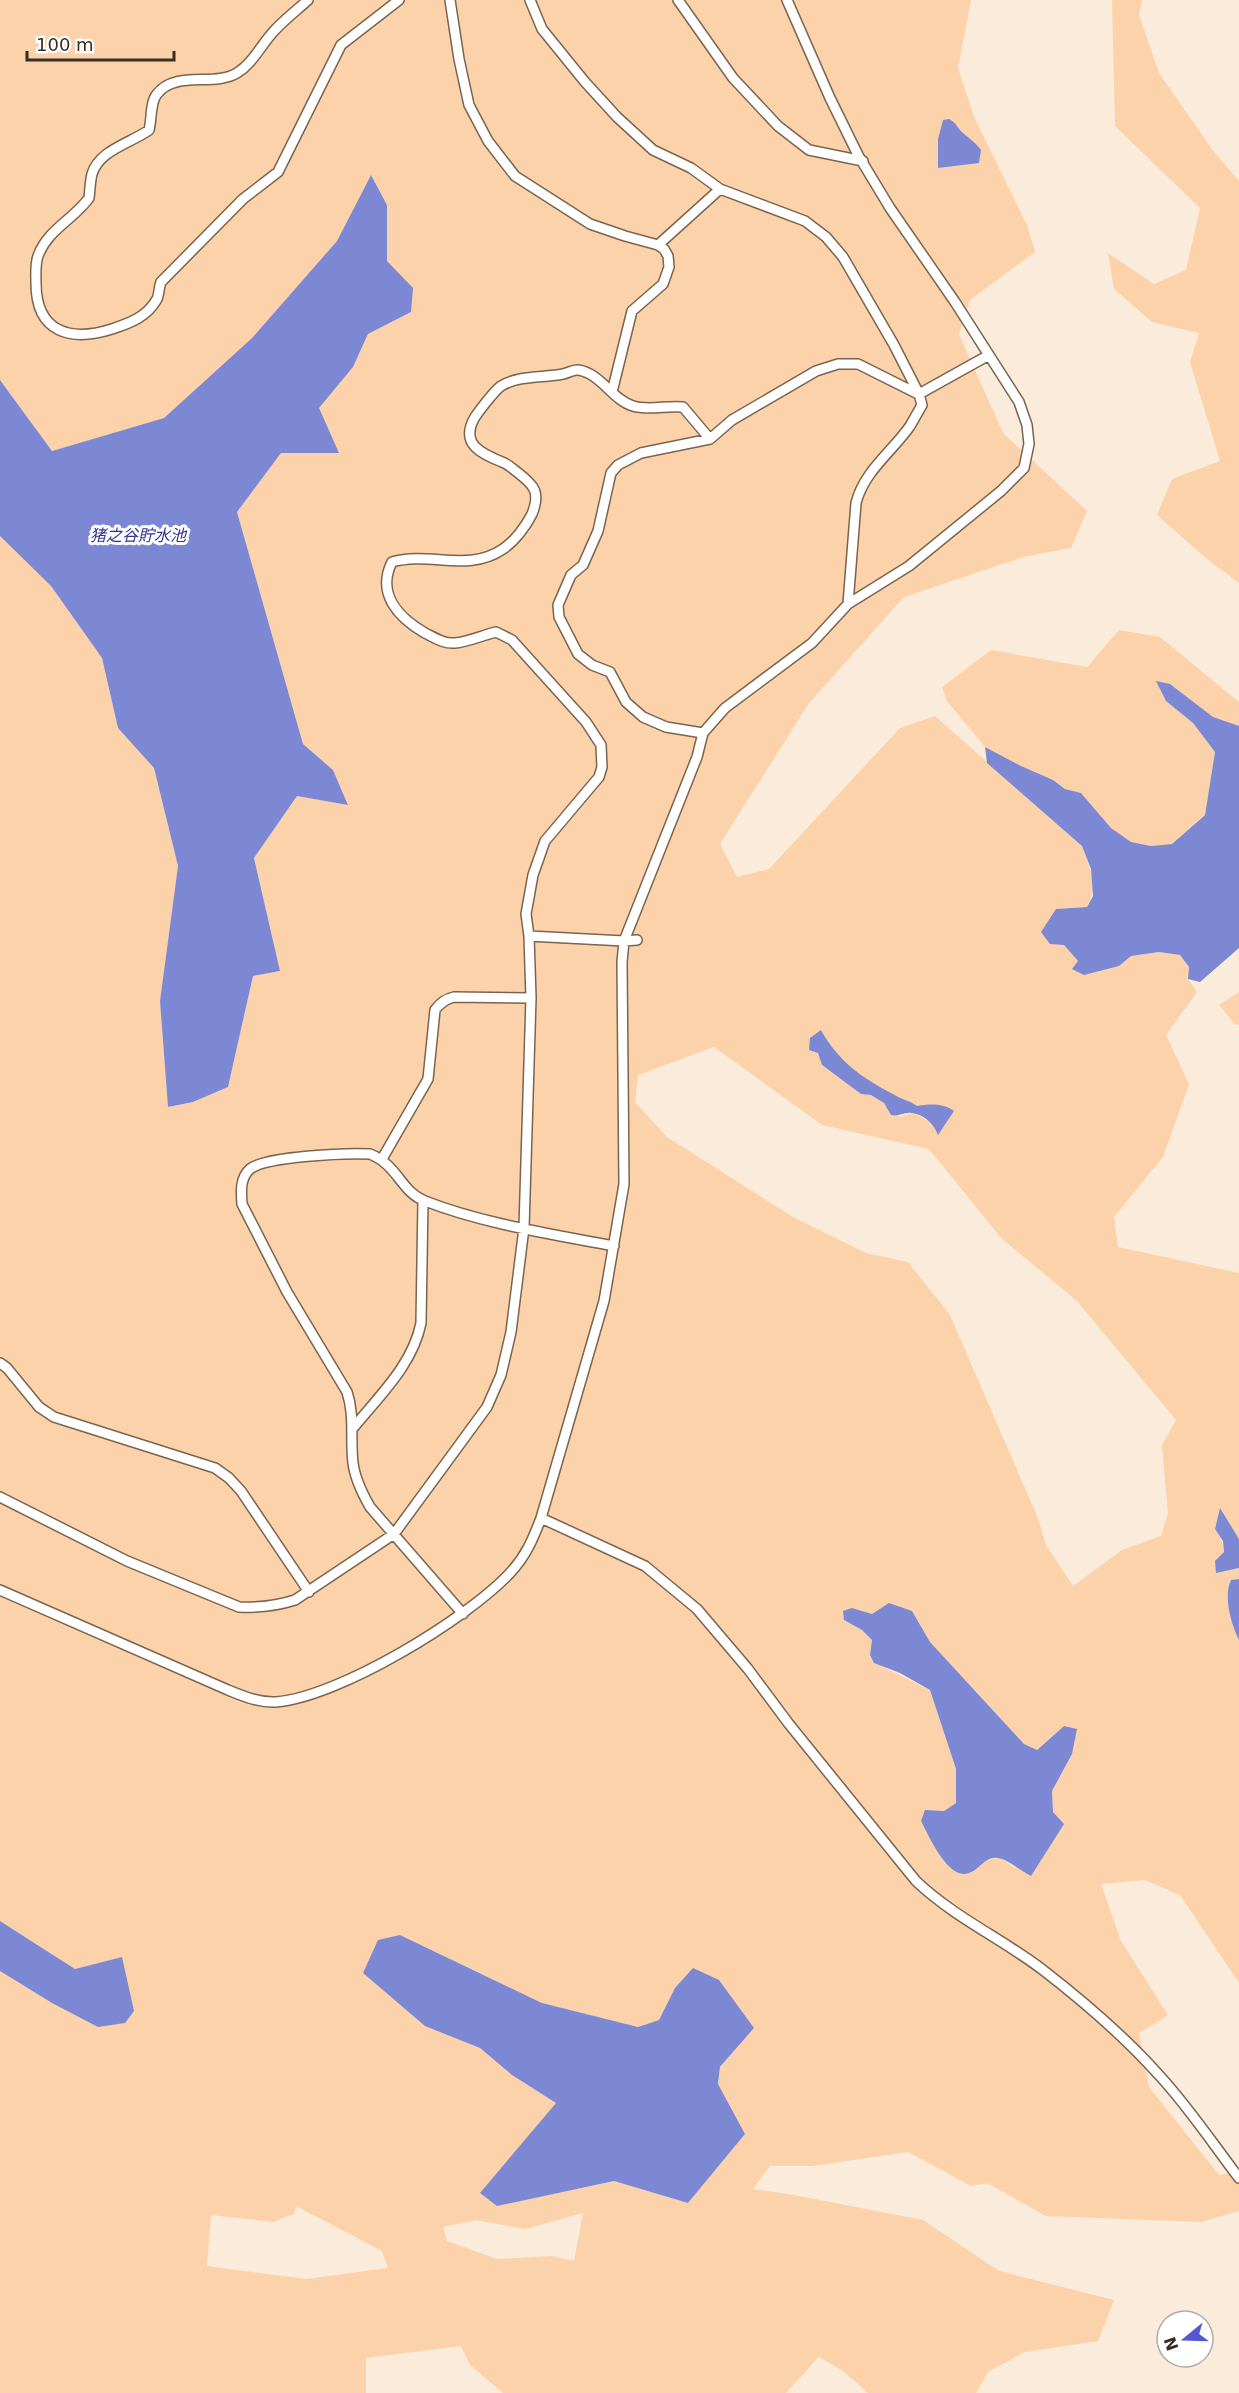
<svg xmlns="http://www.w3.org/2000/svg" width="1239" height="2393" font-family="'DejaVu Sans','Noto Sans JP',sans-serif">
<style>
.green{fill:#fcd2aa;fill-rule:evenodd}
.water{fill:#7c88d4}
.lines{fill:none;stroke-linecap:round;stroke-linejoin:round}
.street-casing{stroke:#7b644d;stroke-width:12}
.street{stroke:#fff;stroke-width:9}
.labels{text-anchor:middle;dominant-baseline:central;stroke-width:6;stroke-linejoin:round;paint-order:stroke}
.water-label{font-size:16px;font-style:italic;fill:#31348c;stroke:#fff}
</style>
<rect width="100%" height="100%" fill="#fbebdb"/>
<path class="green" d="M0 0H971L958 68 975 119 1027 225 1035 252 970 300 959 334 1003 433 1087 511 1071 548 1023 557 904 597 809 703 720 844 737 877 769 869 900 728 935 716 1082 846C1090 866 1098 887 1087 907L1056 909 1064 945 1079 962 1073 968 1119 966 1131 956 1159 952 1180 955 1189 967 1188 979 1197 992 1166 1035 1189 1084 1163 1157 1114 1217 1118 1247 1239 1273V1539L1220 1509 1215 1529C1228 1548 1224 1552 1216 1572L1239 1568V1579L1231 1580C1223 1596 1231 1624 1239 1640V1983L1180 1895 1145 1880 1101 1884 1121 1941 1168 2015 1139 2033 1149 2087 1219 2175 1239 2172V2211L1201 2222 1046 2216 987 2183 971 2186 908 2152 812 2166H770L753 2189 794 2195 923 2220 999 2271 1114 2300 1098 2341 1025 2352 988 2372 976 2393H868L843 2371 819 2357 786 2393H503L470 2365 461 2346 366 2358V2393H0V1971L52 2003 122 1957 75 1969 0 1921V536L51 586 102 658 118 728 154 768 178 866 160 1001 168 1107 193 1102 228 1087 253 976 280 971 254 858 297 796 348 804 333 770 303 744 237 512 281 453 353 367 368 334 411 312 387 261V205L371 175 337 241 252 338 164 418 52 451 0 380ZM821 1030C837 1059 864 1084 896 1096 904 1099 910 1101 917 1106 930 1104 943 1103 954 1112L934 1125C920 1116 916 1110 899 1117L884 1103 871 1094H861L822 1065 818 1053ZM714 1047 822 1125 929 1149 1002 1239 1077 1301 1176 1420 1162 1445 1168 1513 1161 1536 1122 1550 1073 1586 1046 1545 1037 1516 950 1315 908 1262 866 1253 793 1217 667 1137 635 1102 638 1075ZM852 1608 872 1614 912 1611 930 1642 1024 1744 1036 1750 1064 1726 1072 1754 1052 1791 1053 1812 1015 1868 1001 1858 985 1859 970 1873 925 1810 944 1811 956 1803V1769L930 1690 875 1663 870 1655 872 1640 862 1630 844 1620ZM400 1935 542 2003 638 2027 659 2020 675 1988 754 2028 720 2068 718 2084 745 2134 688 2203 614 2181 497 2206 481 2193 556 2103 512 2075 480 2048 425 2025 363 1973ZM296 2206 382 2251 388 2268 306 2279 207 2266 211 2215 273 2222 294 2214ZM583 2213 574 2261 552 2256 497 2259 447 2241 443 2227 476 2220 525 2229Z
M1112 0H1142L1139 15 1159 73 1214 152 1239 181V583L1207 559 1157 515 1172 479 1220 461 1190 362 1199 333 1152 322 1114 289 1108 253 1154 284 1186 270 1200 208 1115 126Z
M1119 630 1160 637 1239 702V726L1213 718 1170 684 1166 701 1193 723 1215 752 1205 814 1172 844 1151 846 1131 842 1111 828 1081 793 1065 789 1053 780 1021 766 985 747 947 701 942 687 991 650 1087 667Z
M1239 992V1025L1235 1024 1219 1005Z"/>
<path class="water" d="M949 119C957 123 957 128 963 133 970 139 975 142 981 150L979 163 938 168V139L943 120Z
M371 175 387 205V261L413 288 411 312 368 334 353 367 319 408 339 453H281L237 512 303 744 333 770 348 805 297 796 254 858 280 971 253 976 228 1087 193 1102 168 1107 160 1001 178 866 154 768 118 728 102 658 51 586 0 536V380L52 451 164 418 252 338 337 241Z
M1156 681 1170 684 1213 717 1239 726V948L1200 982 1188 979 1189 967 1180 955 1159 952 1131 956 1119 966 1084 975 1072 969 1078 961 1064 945 1050 944 1041 932 1056 909 1087 907 1093 896 1091 869 1082 846 987 763 985 747 1021 766 1053 780 1065 789 1081 793 1111 828 1131 842 1151 846 1172 844 1205 815 1215 752 1193 723 1166 701Z
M821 1030C838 1061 862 1078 893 1094 901 1099 909 1100 917 1106 930 1104 943 1103 954 1111L938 1135C934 1124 924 1114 911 1113 904 1112 899 1117 891 1115L884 1103 871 1095 861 1094 822 1065 818 1053 809 1050 810 1038Z
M1220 1508 1239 1539V1568L1216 1573 1215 1561 1224 1552 1223 1541 1215 1529Z
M1239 1579V1640C1231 1624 1223 1596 1231 1580Z
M889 1603 912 1611 930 1642 1024 1744 1037 1750 1064 1726 1077 1729 1072 1754 1052 1791 1053 1812 1064 1824 1031 1876C1022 1871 1010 1862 1002 1859 986 1853 981 1869 969 1873 948 1881 929 1836 921 1821L925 1810 944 1811 956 1803V1769L930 1690 900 1673 874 1663 870 1655 872 1640 862 1630 844 1620 843 1611 852 1608 872 1614Z
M0 1921 75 1969 122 1957 134 2011 125 2023 98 2027 52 2003 0 1971Z
M400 1935 542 2003 638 2027 659 2020 675 1988 693 1968 719 1980 754 2028 720 2067 718 2084 745 2134 688 2203 614 2181 497 2206 480 2193 556 2103 512 2075 480 2048 425 2026 363 1973 378 1940Z"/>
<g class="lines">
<g class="street-casing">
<path id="street" d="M308 0C297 10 284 20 274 31 261 45 253 63 237 73 214 87 175 70 157 94 150 102 152 119 149 130 131 143 99 150 92 174 90 182 90 190 89 198 73 220 48 229 38 256 35 264 36 275 36 283 36 333 71 342 112 329 130 323 147 317 157 299 159 295 159 287 161 282L243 199 278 172 341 45 399 0
M450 0 459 59 469 105 488 141 515 176 590 224 625 236 658 245 664 249 668 256 669 267 663 284 632 311 612 392
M530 0 542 29 585 82 617 117 653 150 691 168 720 189 805 221 826 237 843 257 894 345 919 394 922 405C918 412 914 419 910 426 892 452 864 471 856 503L848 604
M678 0 733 78 778 126 809 150 863 161
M658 245 720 189
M919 394 989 355
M710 439 683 407C667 405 649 411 633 406 616 401 605 382 590 374 586 372 580 370 577 370 572 370 568 373 563 374 544 378 519 375 501 386 495 390 479 411 475 417 459 444 482 454 502 462 508 464 513 469 517 472 534 485 541 492 532 514 526 526 515 541 503 549 468 573 430 551 392 562 376 594 399 618 425 633 435 638 444 644 455 643 468 642 483 635 496 632L512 640 586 722 601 745 602 767 599 777 545 841 533 875 526 914 529 936 624 941 697 757 703 733 725 708 812 643 848 604 909 566 1001 491 1024 468 1029 444 1027 425 1019 402 955 302 890 208 858 155 830 98 787 0
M703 733 666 727 643 717 626 702 610 672 592 665 578 654 559 617 558 605 571 575 583 565 598 531 611 473 618 465 641 453 710 439 732 420 816 371 838 364H858L918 394
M382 1159 428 1079 435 1010C440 1003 445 999 454 997L531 998
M0 1363 7 1368 39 1407 54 1417 215 1468 229 1478 241 1491 309 1592
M354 1427C380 1395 413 1364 421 1323L423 1200
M0 1497 127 1561 239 1607C259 1608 276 1606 295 1600L394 1534 487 1407 501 1375 511 1332 524 1228 531 998 529 936
M541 1518 645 1566 697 1609 748 1669 789 1724 916 1881C955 1918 1001 1938 1043 1970 1083 2001 1124 2036 1158 2074 1188 2106 1213 2144 1239 2178
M0 1590 228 1690C243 1696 259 1703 276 1702 339 1697 467 1619 510 1573 526 1556 533 1539 541 1518L604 1301 624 1184 622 962 624 941 637 940
M463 1614 370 1507C362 1493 355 1479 353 1463 350 1439 355 1416 347 1392L287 1292 242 1204C241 1191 240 1178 250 1169 266 1156 347 1153 370 1154 398 1165 401 1192 425 1201 484 1224 552 1234 614 1246"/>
</g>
<use href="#street" class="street"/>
</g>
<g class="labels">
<g class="water-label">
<text x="138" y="535">猪之谷貯水池</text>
</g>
</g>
<g transform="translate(1185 2339) rotate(251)"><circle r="28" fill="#ffffff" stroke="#afaba7" stroke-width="1.5"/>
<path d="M0-4.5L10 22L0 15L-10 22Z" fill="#5259d0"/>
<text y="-9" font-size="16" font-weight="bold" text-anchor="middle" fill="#382e24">N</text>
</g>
<path d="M27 51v9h147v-9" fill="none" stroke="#382e24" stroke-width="3"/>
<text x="36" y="51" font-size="18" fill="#382e24" stroke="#ffffff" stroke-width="4.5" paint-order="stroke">100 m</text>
</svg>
